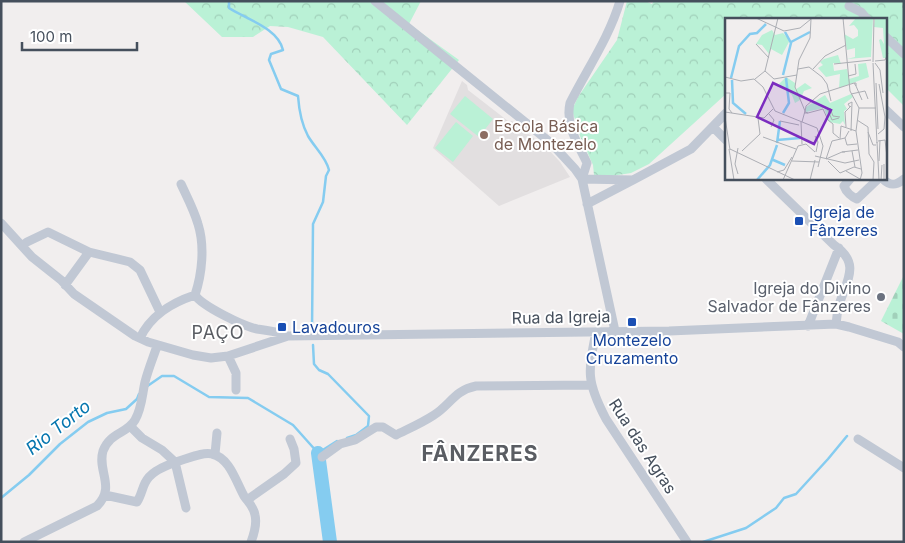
<svg xmlns="http://www.w3.org/2000/svg" width="905" height="543" font-family="Inter,sans-serif">
<style>
.education{fill:#e2dfe0}
.grass{fill:#baf1d6}
.forest{fill:url(#forest-crowns)}
.cemetery{fill:url(#cemetery-stones)}
.lines{fill:none;stroke-linecap:round;stroke-linejoin:round}
.stream{stroke:#85ccf0;stroke-width:2.5}
.river{stroke:#85ccf0;stroke-width:14}
.minor{stroke:#c1c8d4;stroke-width:9}
.education-dot{fill:#8d6e63;stroke:#fff;stroke-width:2}
.transit-dot{fill:#1a4fb4;stroke:#fff;stroke-width:2}
.worship-dot{fill:#6b7280;stroke:#fff;stroke-width:2}
.labels{text-anchor:middle;dominant-baseline:central;stroke-width:4;stroke-linejoin:round;paint-order:stroke}
.education-label{font-size:16px;fill:#785e54;stroke:#fff;text-anchor:start}
.transit-label{font-size:16px;fill:#164399;stroke:#fff;text-anchor:start}
.worship-label{font-size:16px;fill:#5b616d;stroke:#fff;text-anchor:end}
.street-label{font-size:16px;fill:#454f5c;stroke:#fff}
.neighbourhood-label{font-size:18px;letter-spacing:1px;fill:#5a5d63;stroke:#fff}
.water-label{font-size:18px;font-style:italic;fill:#0676af;stroke:#fff}
.district-label{font-size:21px;font-weight:bold;letter-spacing:1px;fill:#5a5d63;stroke:#fff}
.inset-river{fill:none;stroke:#85ccf0;stroke-width:2.5}
.inset-road{fill:none;stroke:#acaeb4;stroke-width:1}
.view{fill:#7b2cbf;fill-opacity:0.15;stroke:#7b2cbf;stroke-width:2.5}
.inset-edge{fill:none;stroke:#454f5c;stroke-width:2.5}
</style>
<defs>
<pattern id="forest-crowns" width="20" height="18" patternUnits="userSpaceOnUse" patternTransform="scale(1.25)"><rect width="20" height="18" fill="#baf1d6"/><path d="M2 6a3 3 0 1 1 6 0M12 15a3 3 0 1 1 6 0" fill="none" stroke="#a1d0ba"/></pattern>
<pattern id="cemetery-stones" width="16" height="16" patternUnits="userSpaceOnUse" patternTransform="scale(1.25)"><rect width="16" height="16" fill="#baf1d6"/><path d="M2 7V4a2 2 0 0 1 4 0v3zM10 15v-3a2 2 0 0 1 4 0v3z" fill="#a1d0ba"/></pattern>
</defs>
<rect width="100%" height="100%" fill="#f1eeee"/>
<path class="education" d="M462 81 467 85 468 90 508 121H512L549 150 560 162 570 177 499 206 433 148Z"/>
<path class="grass" d="M465 96 493 119 479 137 450 114Z
M456 122 473 136 453 162 435 148Z"/>
<path class="forest" d="M184 1H421L409 24 459 60 407 125 323 37 288 27 270 26 253 37H222Z
M627 1H645L652 4 654 1H904V106L886 88V19H816L809 17 807 19H726V94L649 164 631 173 612 176 594 175 593 165 580 136 572 110 578 97 617 40Z"/>
<path class="cemetery" d="M904 275V334L881 321Z"/>
<g class="lines">
<path class="stream" d="M229 1V8C246 19 278 28 283 50L271 54 269 60 281 89 298 96C299 110 301 123 308 136 315 148 326 157 329 170L326 176 323 202 313 224 312 331
M313 345 314 364 319 370 328 374 369 416 368 426 356 435 347 438
M146 387 162 376H174L209 397 248 398 293 425 318 453 337 441
M1 498 29 475 60 444 88 422 107 413 126 409 137 399 139 394
M703 542 746 528 776 508 784 498 796 494 828 459 847 436"/>
<path class="river" d="M318 453 330 542"/>
<path class="minor" d="M375 1 551 143 575 169 582 179 615 331
M849 6 861 12 867 19
M886 37 904 54
M886 110 904 127
M713 127 726 140
M582 179 587 163C578 144 565 125 570 103 587 69 609 38 620 1
M582 179 633 180 587 204
M766 179 834 245C861 263 847 280 839 305 837 311 837 318 836 324
M850 179 844 186C846 192 852 197 857 199L878 179
M883 179C890 186 896 186 904 179
M633 180 691 149 726 113
M1 223 32 257 61 280 74 294 135 336 148 342 193 355 211 358 228 356 288 336 669 331 836 324 849 327 898 342 904 347
M22 246 27 242 48 232 89 252 130 262 140 270 160 312
M65 285 89 252
M195 295C202 306 243 326 257 329 268 331 277 331 288 336
M808 326 839 248
M596 332C588 372 586 381 606 419L687 542
M140 338C151 315 171 303 195 295 202 274 205 246 198 224 194 210 187 197 181 184
M228 356 236 373V390
M131 427 142 438 162 450 175 462C185 460 203 451 212 454 230 458 236 482 244 496 248 502 254 507 255 515 257 523 254 534 251 542
M858 439 904 468
M215 454 217 433
M322 457 340 444 355 440 376 427H383L396 435C408 429 422 423 434 415 450 405 455 390 476 386L591 385
M105 495 137 502C141 496 142 489 145 483 151 471 164 467 175 462L186 508
M247 500 284 474 296 463 294 449 290 439
M24 542 97 506C116 487 97 471 103 451 110 432 127 434 135 420 142 408 142 395 145 382 148 370 153 358 157 346"/>
</g>
<circle class="education-dot" cx="484" cy="135" r="5"/>
<g class="transit-dot">
<rect x="794" y="216" width="10" height="10" rx="2.5"/>
<rect x="627" y="317" width="10" height="10" rx="2.5"/>
<rect x="277" y="322" width="10" height="10" rx="2.5"/>
</g>
<circle class="worship-dot" cx="881" cy="297" r="5"/>
<g class="labels">
<g class="education-label">
<text x="494" y="126">Escola Básica<tspan x="494" dy="18">de Montezelo</tspan></text>
</g>
<g class="transit-label">
<text x="809" y="212">Igreja de<tspan x="809" dy="18">Fânzeres</tspan></text>
<text x="292" y="327">Lavadouros</text>
<text x="632" y="340" text-anchor="middle">Montezelo<tspan x="632" dy="18">Cruzamento</tspan></text>
</g>
<g class="worship-label">
<text x="871" y="288">Igreja do Divino<tspan x="871" dy="18">Salvador de Fânzeres</tspan></text>
</g>
<g class="street-label">
<text transform="translate(561 317) rotate(-1)">Rua da Igreja</text>
<text transform="translate(643 446) rotate(57)">Rua das Agras</text>
</g>
<g class="neighbourhood-label">
<text x="218" y="332">PAÇO</text>
</g>
<g class="water-label">
<text transform="translate(58 427) rotate(-38)">Rio Torto</text>
</g>
<g class="district-label">
<text x="480" y="453">FÂNZERES</text>
</g>
</g>
<g transform="translate(725 18)">
<rect width="162" height="162" fill="#f1eeee"/>
<path d="M131 0H148L146 39 122 41 130 39V30L122 32 119 16 128 21 133 18V12L129 7 124 8ZM150 0H162V40H158L154 22 156 21 159 26 158 10 149 9ZM47 12 50 17 58 15 65 22 57 37 46 31 44 36 37 27 31 26 37 17ZM113 37 116 46 108 45 109 53 122 51 124 61 134 58 133 46 141 45 144 59 114 70 115 56 101 59 93 50 98 47 95 44 99 41ZM61 59 70 65V72L80 65 87 70 79 73 75 82 70 85 67 77 54 66ZM126 76 128 79 119 86 122 91 119 93 120 107 118 103 115 106 104 104 99 90 81 94V89L100 77 105 85Z" fill="#baf1d6"/>
<path class="inset-river" d="M66 24 85 14M58 57 66 25 60 14M6 60 14 28 25 16 32 15 41 6M7 62 8 85 21 96M58 95 64 85 61 60M52 122 75 120M52 125 55 103M46 141 60 147M32 162 45 147 52 127"/>
<path class="inset-road" d="M31 0 59 13 75 10 86 1M118 0 125 73 134 90 131 113 137 155 135 162M31 26 44 40M150 43 160 42 163 35M148 44 149 0M148 45 152 125M150 45 155 52 158 75M109 46 146 42M73 51 84 49 97 59 102 66 106 83M88 51 100 38 121 27M40 53 49 61 72 57M123 58 131 56 130 46M0 59 16 63 29 61M29 61 38 69 50 93 92 110M30 61 40 53 53 0M151 65 153 111M131 68 137 82M0 75H5L4 91 7 95M126 76 140 73 143 81M125 89 123 86 127 84 126 113M102 90 107 102 114 100M105 90 108 98 115 99M134 90H151M0 94 39 100 48 91M79 95H83L80 94 81 88 95 76 129 65 131 68V65H129M83 95 98 91 103 102 108 106M44 96 49 102 46 109M0 99 5 132M132 102 143 109 144 136 149 144 148 162M55 103 74 107M76 104 77 126M77 104 80 93 70 69 74 42 85 20 86 1M108 106V115L114 120M121 109 120 94 126 88M92 110 98 128 93 149M143 114 148 127H151M153 116 159 111 160 99 154 66M90 118 93 124 91 134M38 119 71 131M120 120 122 127 132 126M115 121 116 108 131 113M153 123 160 122 162 139M152 124 154 162M4 131 9 162M5 131 70 162M17 133 35 116 33 100M127 133 130 149M120 134H117L133 132M90 138 120 145 134 142M101 141 107 123 120 120 124 113M101 141 117 134M67 143 94 144M103 143 115 155 129 149 136 151M154 143 155 122M121 153 135 161M52 154 59 152 67 139M13 156 10 146 13 130M58 162 73 128 81 126 90 134M85 162 90 142M156 162 157 147M159 162V146"/>
<path class="view" d="M48 65 106 92 89 126 32 99Z"/>
<rect width="162" height="162" class="inset-edge"/>
</g>
<rect width="905" height="543" fill="none" stroke="#454f5c" stroke-width="5"/>
<path d="M22 42v8h115v-8" fill="none" stroke="#454f5c" stroke-width="2.5"/>
<text x="30" y="42" font-size="15" fill="#454f5c" stroke="#ffffff" stroke-width="4" paint-order="stroke">100 m</text>
</svg>
